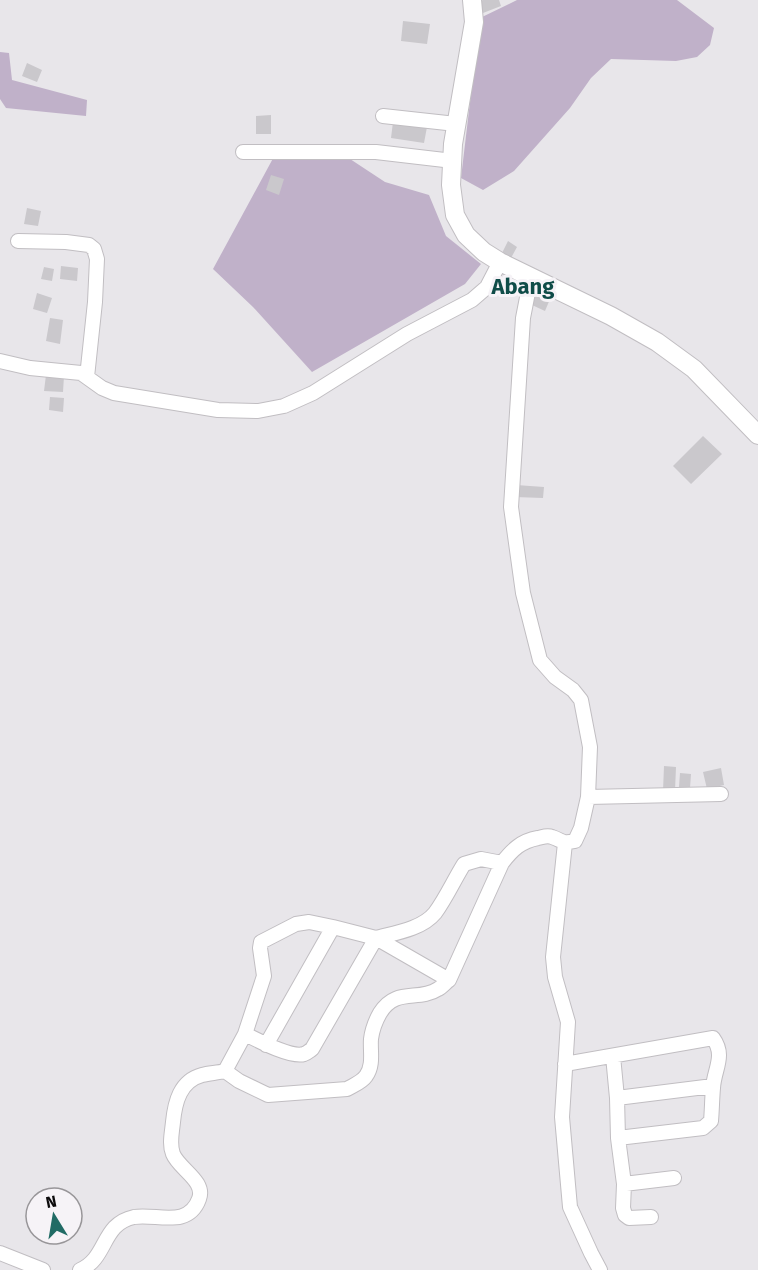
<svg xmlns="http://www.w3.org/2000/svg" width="758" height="1270" font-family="'Fira Sans',sans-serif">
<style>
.green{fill:#c0b1c9}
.building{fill:#cac8cc}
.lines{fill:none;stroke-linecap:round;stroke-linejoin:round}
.minor-casing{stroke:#c1bec2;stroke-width:16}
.major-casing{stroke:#c1bec2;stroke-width:20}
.minor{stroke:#fff;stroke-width:14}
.major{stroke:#fff;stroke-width:18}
.labels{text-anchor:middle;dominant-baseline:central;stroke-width:6;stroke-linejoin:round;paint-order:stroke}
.quarter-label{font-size:22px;font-weight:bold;fill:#0f4c48;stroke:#f6f3f7}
</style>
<rect width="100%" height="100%" fill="#e8e6ea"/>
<path class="green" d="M517 0H677L714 28 710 45 697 57 676 61 611 59 591 78 570 108 514 171 483 190 461 178 480 18Z
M0 52 9 53 12 80 87 100 86 116 6 108 0 99Z
M277 151 347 157 385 182 429 195 446 236 481 264 465 284 312 372 253 307 213 269Z"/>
<path class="building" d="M483 0H499L501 6 483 13 478 2Z
M403 21 430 24 427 44 401 41Z
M27 63 42 70 37 82 22 76Z
M271 115V134H256V116Z
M393 122 427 127 424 143 391 138Z
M271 175 284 179 279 195 266 190Z
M27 208 41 211 38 226 24 224Z
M508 241 517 247 511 258 502 253Z
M61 266 78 268 77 281 60 279Z
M44 267 54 269 52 281 41 279Z
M539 287 553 292 545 311 532 305Z
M37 293 52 298 47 313 33 309Z
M50 318 63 320 60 344 46 341Z
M46 375 64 376 63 392 44 391Z
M50 397 64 398 63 412 49 410Z
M703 436 722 454 691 484 673 466Z
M516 485 544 487 543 498 515 497Z
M664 766 676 767 675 791H663Z
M721 768 724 785 707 789 703 772Z
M680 773 691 774 690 788 679 787Z"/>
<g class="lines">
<g class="minor-casing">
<path id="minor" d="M383 116 456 124
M243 152H376L453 161
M18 241 66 242 89 245 94 249 97 259 95 302 87 377
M0 361 30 368 81 373 102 388 114 393 218 410 258 411 284 406 313 393 407 334 472 300 487 287 500 262
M588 797 721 794
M565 843 553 957 555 977 568 1022 562 1117 570 1207 591 1253 600 1270
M245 1034C257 1040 291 1058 304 1054 307 1053 309 1051 312 1049L376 938C395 933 422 929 435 913 446 898 454 880 464 864L481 859 502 863
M266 1045 333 927 376 938 449 980
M613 1056 617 1098 618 1138 624 1184 623 1208 625 1215 629 1218 651 1217
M565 1064 713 1038C726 1056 714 1069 713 1088 712 1099 712 1110 711 1121L703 1128 618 1138
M225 1071 245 1034 264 976 260 948 261 942 296 924 309 922 333 927
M617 1098 713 1086
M624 1184 674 1178
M0 1253 43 1270
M80 1270C108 1258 101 1224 134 1217 156 1213 188 1229 199 1199 206 1181 179 1169 173 1154 169 1144 172 1133 173 1122 175 1102 180 1081 202 1075 209 1073 217 1073 225 1071L239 1081 268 1095 347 1089C354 1085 362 1082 366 1076 374 1065 370 1051 371 1039 372 1031 376 1020 380 1013 396 987 418 1002 438 989 442 987 445 983 449 980L502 863C512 850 521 841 538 838 543 837 547 835 552 837 564 841 561 844 575 841L581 828 588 797 590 747 581 700 573 690 555 677 540 660 523 593 511 507 523 318 531 277"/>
</g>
<g class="major-casing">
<path id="major" d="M472 0 474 22 453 144 451 185 455 215 466 235 484 252 500 262 611 316 657 342 694 369 758 435"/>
</g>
<use href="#minor" class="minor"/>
<use href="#major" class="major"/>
</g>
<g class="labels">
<g class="quarter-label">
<text x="523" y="286">Abang</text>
</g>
</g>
<g transform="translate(54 1216) rotate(349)"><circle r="28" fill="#f6f3f7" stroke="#989699" stroke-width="1.5"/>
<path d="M0-4.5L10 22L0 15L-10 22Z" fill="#216b65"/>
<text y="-9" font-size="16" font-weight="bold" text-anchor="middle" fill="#0c0b0c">N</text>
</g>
</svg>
